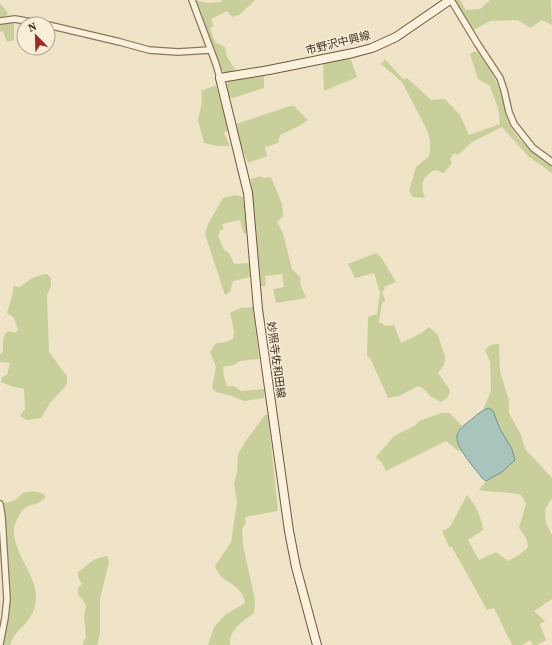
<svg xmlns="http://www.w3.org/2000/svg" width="552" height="645" font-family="'Source Serif 4','Noto Sans JP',serif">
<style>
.green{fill:#c9cf9b}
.water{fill:#a9c4bc;stroke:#6f938a}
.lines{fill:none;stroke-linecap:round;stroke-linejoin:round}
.street-casing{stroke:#8d765c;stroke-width:8}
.secondary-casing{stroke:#6f573f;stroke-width:10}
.street{stroke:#faf1dc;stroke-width:5.5}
.secondary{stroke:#faf1dc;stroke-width:8}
.labels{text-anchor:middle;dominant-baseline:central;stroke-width:3;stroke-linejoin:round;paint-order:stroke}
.street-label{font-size:11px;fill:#3d2e20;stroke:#f7eed8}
</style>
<rect width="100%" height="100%" fill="#f0e4c8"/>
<path class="green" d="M195 0 208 3 221 2 222 0H255L239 15 232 17 227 11 211 19 214 26 210 28 215 42 225 47 227 57 237 72 227 73 222 71 207 35Z
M453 0H460L466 10 480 9 490 0H551L552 25 542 20 530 28 518 20 490 21 474 30Z
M0 3 8 13 6 16 0 18Z
M11 22 14 24V40L7 42 3 31 0 32V24Z
M475 51 479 54C487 66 496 78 500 92 503 101 504 111 507 119 514 138 535 155 552 165V173L528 156 502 127 472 142 458 155 454 153 450 159 452 163 444 173 435 170C422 176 420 185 425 198L413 197 409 191 416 167 428 157 430 152V140L427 130 402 82 381 64 385 59 403 79 407 78 431 100 445 99 460 115 469 135 500 124 498 108 490 86 478 79 470 54Z
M348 58 351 60 357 77 324 91 323 64Z
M264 75V88L233 98 229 97 227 84 229 81Z
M216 85 228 130 224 133 230 146H218L204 143 198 120 202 102 201 91Z
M290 106H294L308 120 299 126 280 135 278 143 265 147 267 156 248 163 234 128 236 124Z
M261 176 263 178 271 177 282 204 283 216 277 222 283 233 292 269 301 278 300 283 306 298 276 303 273 289 284 287 282 274 265 276 266 286H260L251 179Z
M235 195 243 197 248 232 244 234 240 220 222 224 224 229 219 231 220 233 218 235 224 250 229 253 234 264 249 263 250 277 233 281 230 292 225 295 205 234 208 224 223 198Z
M376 253 381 257 396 282 384 287 385 290 382 291 385 301 382 303 379 322 386 326 394 325 401 343 420 334 429 327 438 335 445 357 444 365 438 373 450 390 448 397 441 402 430 396 424 389 418 386 399 396 388 398 371 360 367 355 368 317 377 314 380 293 374 273 355 278 348 264Z
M47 274 51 278V286L47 295 49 352 67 376V383L65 387 50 403 41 418 27 420 20 416 25 409 24 389 11 386 1 382 2 377 7 375 10 363 0 362V355L3 351C3 344 2 335 8 331L15 333 18 330 14 318 7 313 13 292V286L20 287C29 280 36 275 47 274Z
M253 307 259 359 240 361 234 365 223 367 224 377 227 386H234L241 391 265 389 264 398 244 401 232 396 216 392 212 388 216 367 210 352 216 343 226 342 233 339 234 331 230 313 241 308Z
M496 344H499L500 371 509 401V413L521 435 525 449 552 478V498L545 510 546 523 552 535V599L534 611 545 621 540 624 546 640 537 645H533L530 640 522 645H512L494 608 487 610 452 547H449L442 531 450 527 467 495C475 504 482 518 483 530L468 540 479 560 496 552 508 561 519 555 528 547 526 538 519 528 526 504 521 495C507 491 493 493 479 490L486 481 502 472 512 449 500 429 493 411 487 409 483 410 491 391 490 362 485 350 490 345Z
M441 413H450L462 426C455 436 455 441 462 452L457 450 446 441 386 471 382 463 376 457 394 436 416 425 419 421Z
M265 415H268L278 511 245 517 246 523 242 529 243 545 255 600 254 613C243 621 229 629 230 645H208L214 627 225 615 245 603C243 589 234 586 224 579 220 576 217 571 215 566L231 542 237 502 234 484 237 472 238 454 245 442Z
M33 491 41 493 45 495V498C38 505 32 504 26 507 23 509 20 514 18 517 17 521 14 525 14 528 12 551 37 576 36 598 34 625 17 625 10 645H2L10 602 2 503 10 502 15 500 23 493Z
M107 556 109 562 100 599V634L97 645H82L86 637 84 616 86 606 83 600 78 595V588L82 584 78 577V572C90 564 92 558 107 556Z"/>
<path class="water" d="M489 408 493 411 500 429 512 449 515 460 502 472 486 481 482 478C475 468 455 447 457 436 458 430 464 425 468 422 475 417 481 410 489 408Z"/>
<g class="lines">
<g class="street-casing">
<path id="street" d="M192 0 216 64 220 78
M451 0 477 43 500 78 504 90 509 112 514 124 533 148 552 162
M0 21 15 19 42 24
M48 25 120 42 149 50 178 52 210 50
M0 504 2 517 7 599 5 618 0 644"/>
</g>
<g class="secondary-casing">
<path id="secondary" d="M317 645 296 567 289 531 258 309 248 193 220 78 269 70 353 53 372 48 396 37 450 0"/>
</g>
<use href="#street" class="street"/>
<use href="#secondary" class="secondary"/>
</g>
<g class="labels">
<g class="street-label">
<text transform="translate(338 43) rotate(-14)">市野沢中興線</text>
<text transform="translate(276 360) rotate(82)">妙照寺佐和田線</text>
</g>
</g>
<g transform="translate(36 36) rotate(337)"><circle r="19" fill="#f7eed8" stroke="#ada18e"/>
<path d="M0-3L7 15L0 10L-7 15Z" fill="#9e2a2b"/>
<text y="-6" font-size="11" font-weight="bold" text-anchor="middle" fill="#3d2e20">N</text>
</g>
</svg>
